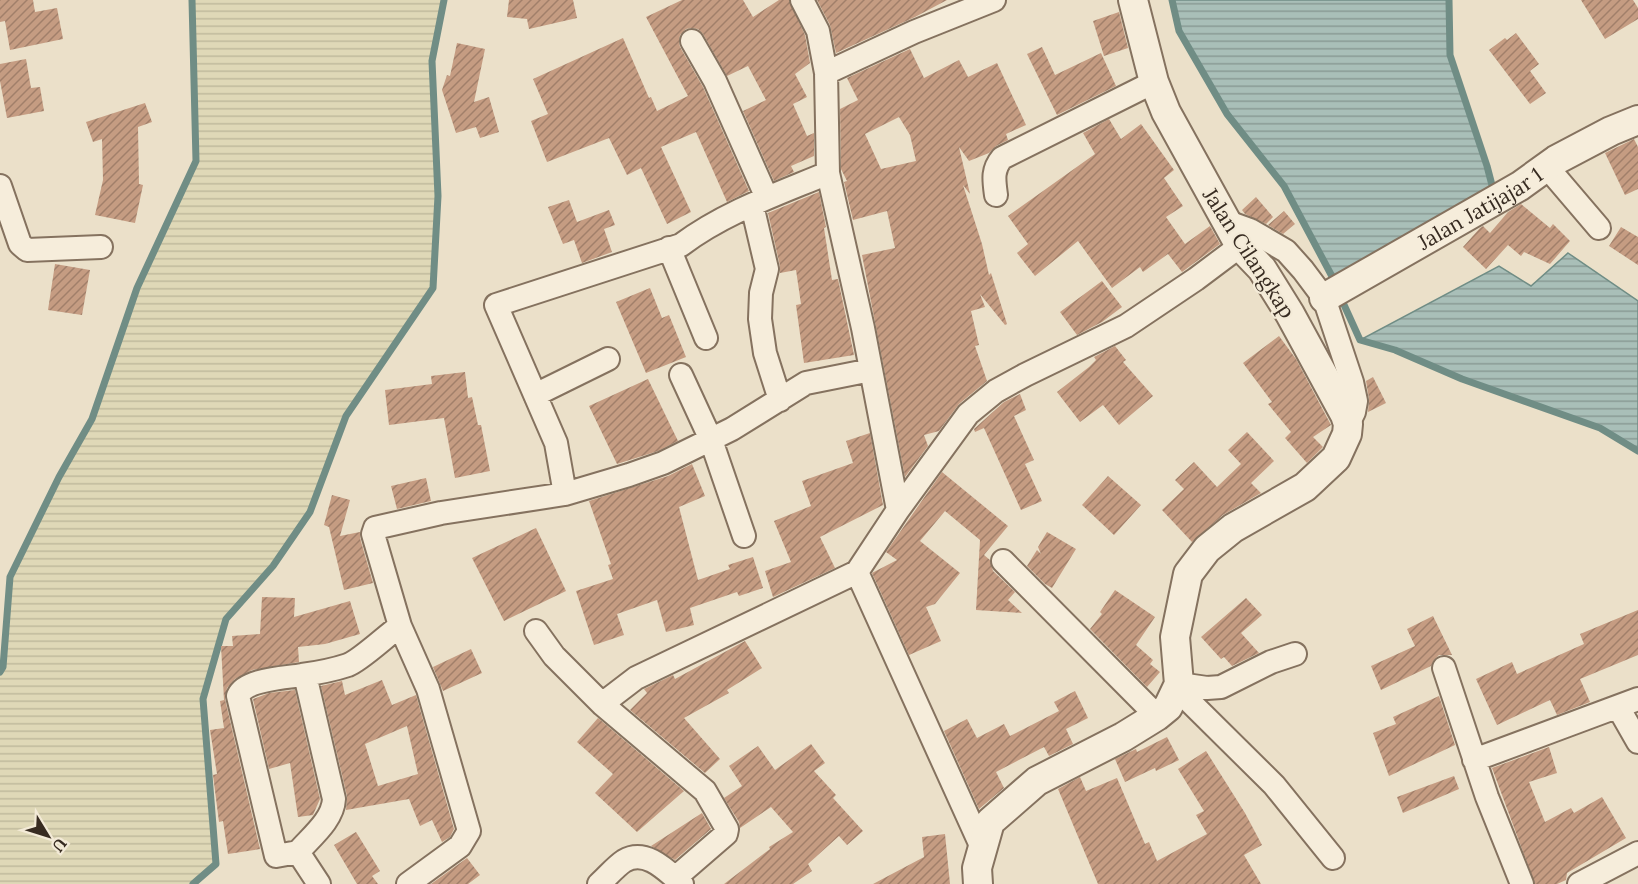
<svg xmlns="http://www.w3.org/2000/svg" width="1638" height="884" font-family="Lora,serif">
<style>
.farmland{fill:url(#farmland-rules)}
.water{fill:url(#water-rules);stroke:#708d85;stroke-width:1.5}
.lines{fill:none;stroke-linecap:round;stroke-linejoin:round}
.stream{stroke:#708d85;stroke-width:7}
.building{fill:url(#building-hatch);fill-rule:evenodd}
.minor-casing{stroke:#85725f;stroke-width:26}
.tertiary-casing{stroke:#85725f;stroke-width:32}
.minor{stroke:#f6eddb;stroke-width:22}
.tertiary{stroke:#f6eddb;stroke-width:28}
.labels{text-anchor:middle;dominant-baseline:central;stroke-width:4.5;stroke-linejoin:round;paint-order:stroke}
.street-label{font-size:21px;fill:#372b21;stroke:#f3ead7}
</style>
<defs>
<pattern id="farmland-rules" width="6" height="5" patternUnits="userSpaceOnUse" patternTransform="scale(1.5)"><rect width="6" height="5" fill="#dfd8b7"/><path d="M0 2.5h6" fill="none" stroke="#c0ba9d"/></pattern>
<pattern id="water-rules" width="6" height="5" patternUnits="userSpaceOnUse" patternTransform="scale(1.5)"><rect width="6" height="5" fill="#a9bfb8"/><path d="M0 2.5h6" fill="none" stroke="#8a9b95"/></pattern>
<pattern id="building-hatch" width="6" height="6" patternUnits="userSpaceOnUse" patternTransform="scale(1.5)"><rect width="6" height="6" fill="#c59c82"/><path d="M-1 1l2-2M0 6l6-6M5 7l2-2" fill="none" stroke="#a17f6a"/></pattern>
</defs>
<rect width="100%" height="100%" fill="#ebe0c9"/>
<path class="farmland" d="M192 0H444L432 61 438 196 433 288 346 416 310 512 273 566 226 619 203 699 216 864 193 884H0V672L3 667 10 577 59 477 92 419 137 287 196 161Z"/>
<path class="water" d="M1172 0H1449L1450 55 1487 166 1493 189 1334 278 1284 186 1227 114 1179 31Z
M1568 253 1638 301V451L1600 428 1462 379 1395 350 1360 340 1499 266 1531 286Z"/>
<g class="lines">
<path class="stream" d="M1172 0 1179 31 1227 114 1284 186 1335 282
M1449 0 1450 55 1487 166 1493 189 1490 191
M1340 296 1360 340 1395 350 1462 379 1600 428 1638 451
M0 672 3 667 10 577 59 477 92 419 137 288 196 161 192 0
M193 884 216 864 203 699 226 619 273 566 310 512 346 416 433 288 438 196 432 61 444 0"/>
</g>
<path class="building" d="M0 0H33L35 12 57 8 63 39 10 50 5 21 0 22Z
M509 0H573L577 18 529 29 527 19 507 17Z
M682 0H743L753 17 779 0H789L805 35 810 63 795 74 807 97 793 104 807 136 814 133V156L791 166 794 172 774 181 743 111 766 100 748 66 727 76 703 34 698 29 691 28 686 29 680 35 679 42 680 47 703 87 749 191 727 202 696 132 661 147 691 212 667 224 641 168 627 175 609 138 547 162 531 121 548 114 533 79 623 38 649 98 651 97 657 111 688 96 646 17Z
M817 0H947L915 17 836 53 830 25Z
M1581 0H1633L1638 8V19L1605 39Z
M1119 12 1128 48 1104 56 1093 21Z
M1516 33 1539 64 1530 71 1546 93 1530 104 1489 50 1505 38 1507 40Z
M457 43 485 49 474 102 489 97 499 132 480 138 476 127 456 133 442 90 447 75 450 76Z
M1042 47 1055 75 1101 53 1116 86 1057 115 1027 54Z
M910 49 924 78 959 60 968 77 997 63 1026 125 1006 134 1008 140 996 146 989 153 969 161 959 147 970 194 963 185 982 244 989 275 991 273 1007 324 1005 325 980 294 985 307 971 311 979 345 975 346 987 381 959 404 939 431 924 435 928 446 905 477 862 255 895 248 887 211 853 220 844 182 847 181 841 169 840 109 858 100 847 78ZM899 117 910 135 916 161 881 169 865 134Z
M26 59 31 88 40 87 44 111 7 118 0 81V64Z
M145 103 152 122 138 127 139 184 143 185 135 223 95 215 103 180 102 139 93 142 86 122Z
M1109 119 1121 139 1141 124 1174 170 1164 178 1183 206 1166 217 1185 244 1210 226 1220 244 1182 272 1168 254 1143 272 1140 267 1112 288 1078 241 1035 276 1017 253 1028 244 1008 216 1095 154 1083 133Z
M1634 139 1638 147V189L1625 195 1605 153Z
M819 192 826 227 824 228 832 280 838 279 854 355 804 363 796 305 801 304 796 270 780 273V266L768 213Z
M1256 197 1273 217 1266 224 1245 214 1242 210Z
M569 200 577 222 609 210 615 225 604 229 612 252 582 263 574 240 563 244 548 207Z
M1521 204 1550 228 1553 224 1570 241 1550 264 1524 252 1521 256 1508 245 1486 269 1463 247 1480 228 1483 226 1490 233 1508 212Z
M1284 211 1295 224 1283 234 1268 225Z
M1621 227 1638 237V265L1609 246Z
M55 264 90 270 82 315 48 310Z
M1102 281 1122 307 1102 322 1077 335 1060 312Z
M650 288 662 318 669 315 686 357 646 373 616 302Z
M1279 336 1296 359 1331 425 1313 437 1323 447 1307 463 1285 438 1291 432 1268 404 1272 402 1243 363Z
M1115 346 1126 360 1123 362 1153 396 1119 425 1103 405 1080 422 1057 392 1089 367 1096 360 1094 357Z
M465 372 468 398 472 397 478 425H481L490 471 455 478 444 418 389 425 385 390 432 384 431 376Z
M1373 377 1386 403 1368 412 1369 399 1366 381Z
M648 379 678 441 658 451 617 464 589 406Z
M1020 394 1026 410 1014 416 1034 460 1025 464 1042 501 1021 510 984 428 975 432 974 429 1004 402Z
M1247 432 1274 461 1251 483 1261 493 1223 515 1192 542 1162 510 1184 489 1175 480 1194 462 1217 487 1241 464 1228 450Z
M870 433 883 505 820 537 835 568 773 597 765 571 791 562 774 521 811 506 802 481 853 463 846 441Z
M692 464 705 496 679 507 698 580 730 569 728 565 753 557 763 588 739 596 737 592 690 608 694 625 666 632 657 600 617 614 624 635 594 645 576 591 613 579 608 565 611 564 589 501 668 476Z
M942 472 1008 526 984 555 990 560 993 571 1015 592 1008 600 1022 613 976 610 980 540 945 511 920 541 960 573 935 604 926 607 941 641 909 655 872 573 897 560 886 552Z
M1108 476 1141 505 1114 535 1082 505Z
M426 478 431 501 397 509 391 486Z
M332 495 350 500 340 536 360 532V538L373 583 344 590 329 527 324 525Z
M536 528 566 591 504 621 472 558Z
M1047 532 1076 549 1052 588 1045 584 1027 566 1037 550 1041 554 1038 547Z
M1115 590 1155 617 1136 645 1153 660 1150 664 1160 672 1147 687 1090 629 1102 614 1100 612Z
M262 597 295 598 294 617 350 601 360 634 325 644 298 647 299 662 252 670 235 679 227 688 225 699 260 849 228 854 223 821 219 822 213 775 217 774 210 730 224 728 220 701 224 700 221 646H233L232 636 260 634Z
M1246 598 1262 615 1241 633 1259 653 1232 666 1224 657 1221 659 1201 637Z
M1638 610V655L1580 679 1590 702 1557 715 1550 700 1497 725 1476 679 1512 662 1517 674 1584 644 1580 634Z
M1433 616 1452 655H1439L1434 660 1431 666 1381 690 1371 666 1415 646 1407 629Z
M745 641 762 668 727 690 729 693 684 718 720 759 705 773 630 710 647 693 644 689 673 675 675 679Z
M471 649 482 673 443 691 433 667Z
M382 680 392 705 416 695 454 829 450 837 442 842 432 820 420 826 409 799 346 810 347 796 321 686 342 681 345 695ZM407 726 418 774 378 786 365 744Z
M295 690 320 799 313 815 298 817 290 763 269 769 253 699 269 693Z
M1075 691 1088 718 1066 729 1073 744 1049 756 1044 747 996 772 1004 788 979 809 944 731 967 719 977 738 1004 724 1010 736 1059 711 1054 702Z
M1439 696 1455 745 1389 776 1373 733 1396 724 1393 717Z
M598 718 684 791 637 832 595 793 613 774 577 742Z
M1167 737 1179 760 1156 771 1155 768 1125 782 1115 759 1136 749 1137 752Z
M811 744 825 763 814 771 836 795 833 798 863 831 847 845 839 836 808 864 812 871 793 884H724L770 849 769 847 793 832 771 807 740 828 739 822 724 798 742 786 729 766 758 746 775 770Z
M1549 747 1557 773 1529 782 1545 822 1571 808 1574 813 1602 797 1626 838 1567 873 1566 880 1557 884H1535L1492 768Z
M1206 751 1245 813 1262 845 1244 855 1261 884H1098L1058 789 1080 777 1086 791 1117 778 1145 844 1149 842 1157 861 1207 834 1196 815 1204 811 1178 769Z
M1454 776 1459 789 1403 813 1397 797Z
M702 813 711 829 675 860 651 846Z
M356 832 380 871 372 876 378 884H357L334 845Z
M945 834 950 884H873L924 857 922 837Z
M467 858 480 875 468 884H431Z"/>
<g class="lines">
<g class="minor-casing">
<path id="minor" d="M802 0 818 31 826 73 828 173 863 328 898 510 968 414 996 391 1025 375 1126 326 1196 279 1240 246
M692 41 715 81 767 198
M826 73 914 32 994 0
M1547 167 1599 228
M0 186 20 244 27 250 101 247
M996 195C994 180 992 170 1002 158L1154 82
M752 205 767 269 761 293 760 319 765 353 780 400
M1225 221 1250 230 1286 251 1303 270 1324 298 1352 382 1356 401 1354 412 1348 424
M669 248 706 338
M681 375 711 440 744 536
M535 395 608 359
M565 494 556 443 496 305 681 245C725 212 778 194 828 173
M1003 561 1157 716
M857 572 983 850
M536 631 554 656 602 704 705 791 727 829 726 834 675 878
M1444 668 1487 797 1522 884
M1179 684 1207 688 1221 687 1271 662 1295 654
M1177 689 1274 785 1333 858
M602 704 636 678 857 572 898 510
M1618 707 1638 742
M1474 760 1638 699
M298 852C311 837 333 820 334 799L305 675
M319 884 298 852 276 856 238 696C245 679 285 678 302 675 317 673 333 670 348 665 361 660 387 635 400 626
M408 884 460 846 469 831 428 689 400 626 373 534 375 528 441 513 565 494 629 475 663 463 732 429 806 383 871 370
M599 884C607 877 615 867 624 861 646 848 667 871 682 884
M1579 884 1638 853"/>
</g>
<g class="tertiary-casing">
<g id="tertiary">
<path id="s1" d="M1324 298 1520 186 1556 160 1611 131 1638 120"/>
<path d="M978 884 977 868 990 822 1037 781 1123 737 1157 716 1168 707 1179 684 1175 637 1188 574 1207 549 1233 528 1305 487 1336 458 1347 434 1348 424 1345 415 1290 314 1262 269 1240 246 1166 112 1154 82 1133 0"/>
</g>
</g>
<use href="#minor" class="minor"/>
<use href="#tertiary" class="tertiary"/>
</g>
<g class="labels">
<g class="street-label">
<text stroke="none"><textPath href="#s1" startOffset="180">Jalan Jatijajar 1</textPath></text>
<text transform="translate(1249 253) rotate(57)">Jalan Cilangkap</text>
</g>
</g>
<g transform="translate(48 836) rotate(128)" stroke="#f3ead7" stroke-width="4.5" paint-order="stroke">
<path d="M0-4.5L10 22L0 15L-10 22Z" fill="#372b21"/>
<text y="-9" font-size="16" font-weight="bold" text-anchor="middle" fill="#372b21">U</text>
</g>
</svg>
